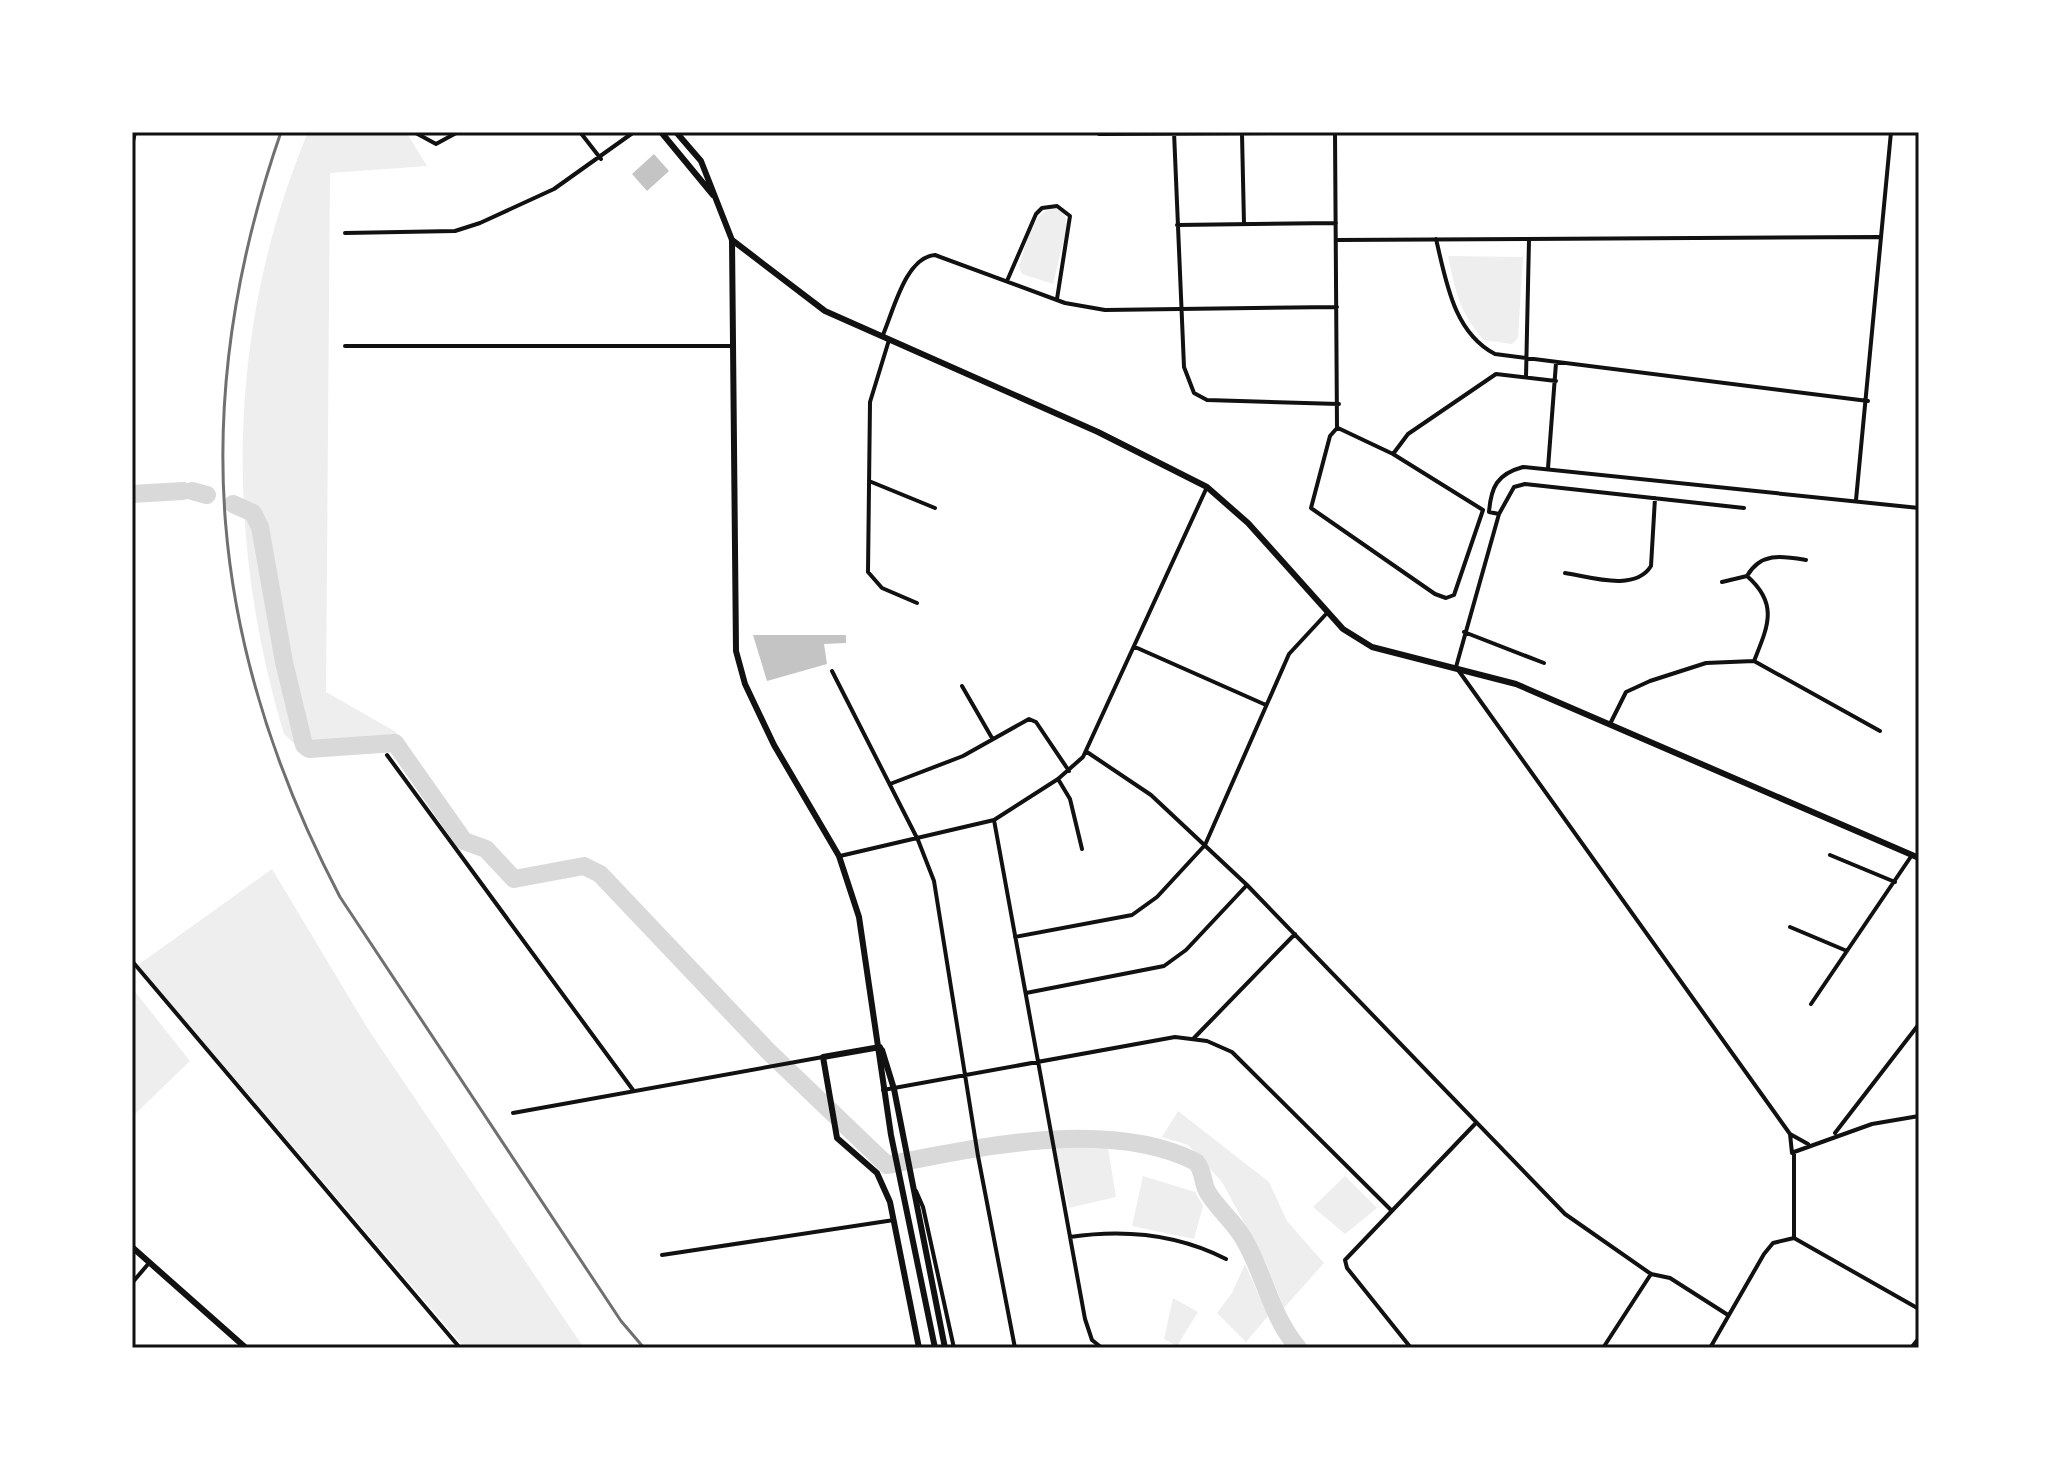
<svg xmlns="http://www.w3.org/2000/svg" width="2051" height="1480" font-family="Barlow,sans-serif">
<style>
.green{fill:#eee}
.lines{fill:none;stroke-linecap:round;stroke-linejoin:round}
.river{stroke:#d9d9d9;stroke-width:18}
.building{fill:#c4c4c4}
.minor{stroke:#111;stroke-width:4}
.secondary{stroke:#111;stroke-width:6}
.rail{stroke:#707070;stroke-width:3}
.neatline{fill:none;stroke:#111;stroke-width:3}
</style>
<rect width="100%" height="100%" fill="#fff"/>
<path class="green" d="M308 132H406L427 166 330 173 326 692 396 732 402 741 297 746 284 734C224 534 227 326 308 132Z
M1054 208 1065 213 1067 227 1053 284 1022 274 1019 266C1026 247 1031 212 1054 208Z
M1448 256 1523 257 1518 338 1512 344 1484 340C1460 314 1455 290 1448 256Z
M272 869 368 1029 584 1348H465L138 965Z
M132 988 190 1061 132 1117Z
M1178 1111 1269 1182 1287 1221 1324 1263 1284 1308 1266 1263 1222 1182 1188 1145 1162 1137Z
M1087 1145 1108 1148 1116 1197 1069 1208 1055 1146Z
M1143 1176 1195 1192 1203 1206 1194 1239 1132 1226Z
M1345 1176 1377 1208 1345 1234 1313 1207Z
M1245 1264 1268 1316 1246 1342 1217 1313 1232 1293Z
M1173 1298 1198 1312 1177 1346 1164 1339Z"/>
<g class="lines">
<path class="river" d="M192 491 207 495
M132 494 183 491
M233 504 253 513 260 527 284 662 304 745 309 749 395 743 464 841 486 849 514 879 584 866 600 874 768 1051 887 1165C978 1147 1110 1118 1196 1162 1204 1171 1202 1181 1207 1191 1217 1209 1235 1222 1245 1241 1266 1278 1270 1314 1298 1348"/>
</g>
<path class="building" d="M654 154 669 171 647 191 632 174Z
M753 635H846V643L824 644 827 664 767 681Z"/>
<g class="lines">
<path class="minor" d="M414 132 436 144 458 132
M580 132 601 159
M1174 132 1184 367 1194 393 1207 400 1339 404
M1335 132 1337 428
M1099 134 1415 132
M1242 134 1244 224
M132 146 135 132
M1177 225 1336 223
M345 233 455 231 480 223 554 189 634 132
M1436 239C1446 280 1453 332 1495 354L1868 401
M1336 240 1879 237
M1007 281 1036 214 1042 208 1057 206 1070 216 1057 299
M882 337C893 313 905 257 935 255L1065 303 1105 310 1337 307
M889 340 870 402 868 572 882 588 917 603
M345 346H732
M1526 377 1529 240
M1337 428 1330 436 1311 508 1435 594 1446 598 1454 595 1483 510
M1338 428 1393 454 1483 510
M1393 454 1408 434 1496 374 1556 381
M1548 468 1556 363
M869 481 935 508
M1856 500 1891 132
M1744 508 1525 484 1514 487 1499 514 1456 667 1790 1134
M1499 514 1489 512C1491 487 1497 474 1523 467L1919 508
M1565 573C1591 577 1635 592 1651 566L1655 498
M1747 576C1761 552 1782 556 1806 560
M1722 582 1747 576C1779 604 1768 626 1754 661
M1464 632 1544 663
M1135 647 1266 705
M832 671 918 840 934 881 978 1156 1015 1348
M962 686 992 738
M1610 724 1626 692 1650 681 1706 663 1754 661 1880 731
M1087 752 1151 795 1247 885 1565 1214 1651 1274 1670 1278 1728 1315
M387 755 633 1090
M1058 779 1070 799 1082 849
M890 784 963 756 1029 719 1036 722 1069 771
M994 820 1085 1319 1092 1340 1102 1348
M1830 855 1895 882
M840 856 994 820 1058 779 1083 757 1207 487
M1790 927 1847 951
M1015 937 1132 915 1157 897 1205 845 1289 654 1327 613
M132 961 460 1348
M1026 993 1164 966 1186 950 1247 885
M1811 1004 1912 855
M1194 1038 1295 934
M883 1090 1175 1037 1207 1041 1232 1052 1391 1210
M513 1113 823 1057
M1835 1133 1919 1024
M1792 1153 1790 1134 1808 1144
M916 1191 923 1207 954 1348
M1070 1237C1124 1229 1177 1234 1226 1259
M1794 1238 1919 1309
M662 1255 894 1220
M132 1283 149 1263
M1411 1348 1347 1268 1345 1260 1475 1124
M1603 1348 1651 1274
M1710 1348 1764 1254 1773 1243 1794 1238V1152L1872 1124 1919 1116
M1911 1348 1919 1338"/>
<path class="secondary" d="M661 132 713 195
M676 132 701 161 732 240 736 651 745 684 774 745 839 856 859 917 891 1135 935 1348
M732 240 825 311 1098 432 1207 487 1248 523 1343 629 1372 647 1516 684 1919 858
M880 1047 823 1057 837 1138 877 1173 890 1202 919 1348
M882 1050 894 1089 945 1348
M132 1247 246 1348"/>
<path class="rail" d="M281 132C187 403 207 643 340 897L621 1321 644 1348"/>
</g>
<rect width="2051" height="1480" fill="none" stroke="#ffffff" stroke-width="268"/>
<rect x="134" y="134" width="1783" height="1212" class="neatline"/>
</svg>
